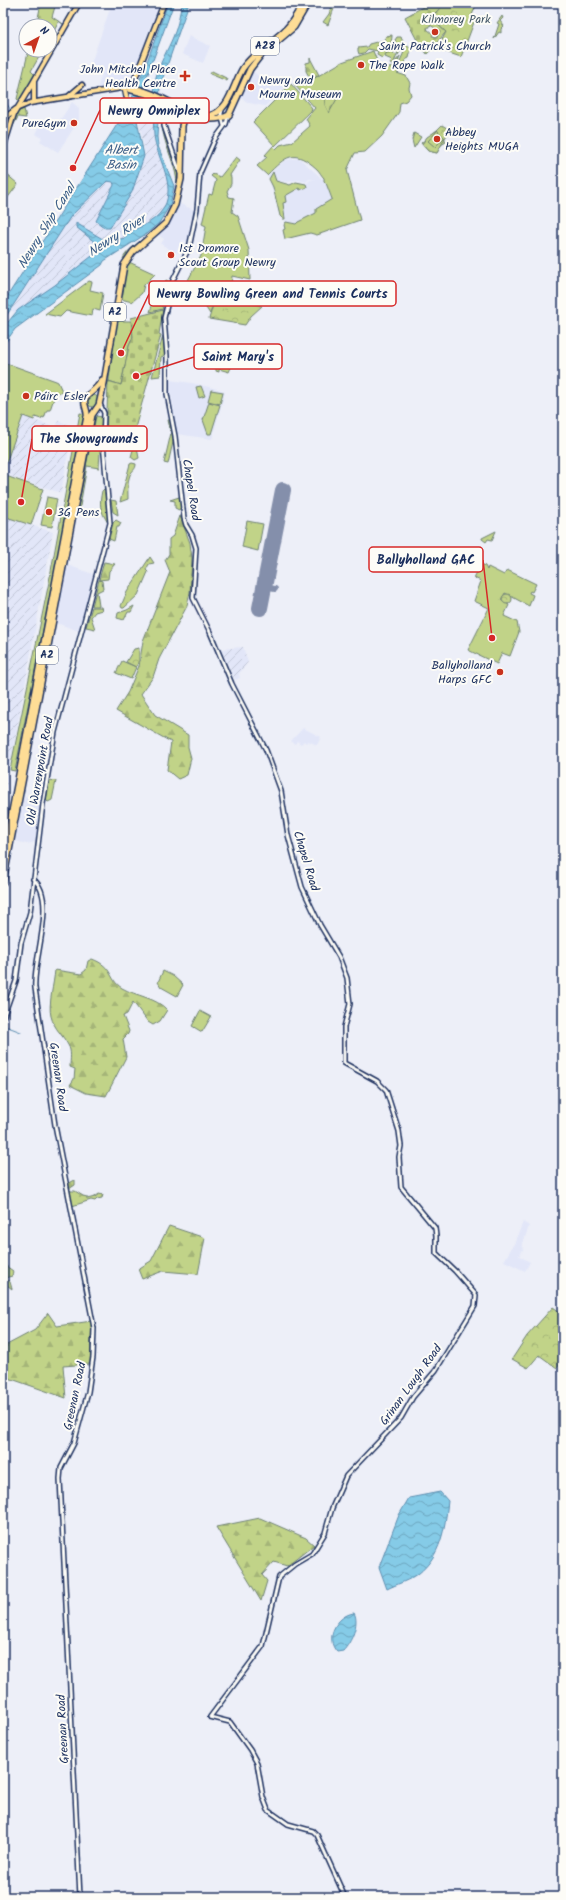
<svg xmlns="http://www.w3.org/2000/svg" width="566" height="1900" font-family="Kalam,sans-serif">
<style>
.built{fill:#e2e6f8}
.industrial{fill:url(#industrial-furrows)}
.green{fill:#c1d388;stroke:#6e8173}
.forest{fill:url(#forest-firs);stroke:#6e8173}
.cemetery{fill:url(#cemetery-stones);stroke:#6e8173;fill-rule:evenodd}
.park{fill:url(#park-crowns);stroke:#6e8173}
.water{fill:url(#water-waves);stroke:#5b8db0}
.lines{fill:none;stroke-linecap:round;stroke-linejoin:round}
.stream{stroke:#5b8db0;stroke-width:1}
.taxiway{stroke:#848fab;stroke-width:6}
.runway{stroke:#848fab;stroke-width:16}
.minor-casing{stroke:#1b2f5e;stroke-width:6}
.major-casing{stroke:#1b2f5e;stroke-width:7}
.highway-casing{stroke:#1b2f5e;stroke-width:8}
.minor{stroke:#fdfcf7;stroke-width:3}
.major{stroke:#fedd96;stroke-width:4}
.highway{stroke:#fedd96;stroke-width:5}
.poi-dot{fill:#c8321e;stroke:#fdfcf7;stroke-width:1.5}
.labels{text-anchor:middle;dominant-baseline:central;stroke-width:4;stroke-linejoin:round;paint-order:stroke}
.shield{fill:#fdfcf7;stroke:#5f6c8c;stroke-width:1}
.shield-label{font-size:11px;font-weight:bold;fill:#1b2f5e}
.park-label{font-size:12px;fill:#445868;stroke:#fdfcf7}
.poi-label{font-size:12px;fill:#1b2f5e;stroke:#fdfcf7;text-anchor:start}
.street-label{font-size:12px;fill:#1b2f5e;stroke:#fdfcf7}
.water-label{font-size:13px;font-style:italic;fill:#3b5e87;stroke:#fdfcf7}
.leader{fill:none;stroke:#d62828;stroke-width:1.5}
.callout-dot{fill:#d62828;stroke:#fdfcf7;stroke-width:1.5}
.callout{fill:#fdfcf7;stroke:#d62828;stroke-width:1.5}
.callout-label{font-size:13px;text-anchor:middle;font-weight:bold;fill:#1b2f5e}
</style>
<defs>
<pattern id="industrial-furrows" width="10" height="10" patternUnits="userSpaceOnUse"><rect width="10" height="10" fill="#e2e6f8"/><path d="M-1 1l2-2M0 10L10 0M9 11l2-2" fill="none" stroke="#c1c6d7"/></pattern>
<pattern id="forest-firs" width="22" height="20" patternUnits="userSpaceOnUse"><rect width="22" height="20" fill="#c1d388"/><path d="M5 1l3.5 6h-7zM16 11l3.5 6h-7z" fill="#a5b578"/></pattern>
<pattern id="cemetery-stones" width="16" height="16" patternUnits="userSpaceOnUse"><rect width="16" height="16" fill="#c1d388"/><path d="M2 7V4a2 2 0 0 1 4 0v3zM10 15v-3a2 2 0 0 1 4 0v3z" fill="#a5b578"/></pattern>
<pattern id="park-crowns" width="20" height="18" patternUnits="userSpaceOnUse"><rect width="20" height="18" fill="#c1d388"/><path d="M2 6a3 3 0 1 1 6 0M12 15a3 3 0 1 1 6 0" fill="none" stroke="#a5b578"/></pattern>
<pattern id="water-waves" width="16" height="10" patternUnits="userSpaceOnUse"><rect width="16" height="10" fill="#85cbe7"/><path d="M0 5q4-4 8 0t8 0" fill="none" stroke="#6ca5be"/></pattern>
</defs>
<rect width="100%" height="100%" fill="#edeff8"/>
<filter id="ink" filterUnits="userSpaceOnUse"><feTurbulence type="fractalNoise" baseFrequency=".025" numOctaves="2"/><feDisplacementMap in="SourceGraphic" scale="8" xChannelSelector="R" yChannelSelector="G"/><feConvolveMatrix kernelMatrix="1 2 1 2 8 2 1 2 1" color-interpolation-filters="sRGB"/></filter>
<g filter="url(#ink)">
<path class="built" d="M112 3H161L158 5 154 22H152L149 30 136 71 133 70 130 77 123 79V84L97 89 102 74 89 69Z
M189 36 210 46 203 63 182 54Z
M251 70 272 87 278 80 285 87 265 106 249 103 240 97Z
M72 102 79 108V120L58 152 40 141 42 138 36 134 41 124 53 131Z
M299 158 326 182 341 227 317 235 310 233 285 239 283 230 285 229V219H283L280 216 270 181 290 185 296 182 306 184 310 180 315 179H309L306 182 297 180 287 182 271 180 267 176 285 160Z
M178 203 194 210 191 219 188 241 183 240 181 242 176 253 161 244 164 239 157 234 168 223Z
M169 380 192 383 222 390 225 393 212 439 177 434 173 413 174 410 171 396 168 394Z
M67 565 93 574 79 631 56 623Z
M303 728 321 737 317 745 308 741 306 743 304 741 301 744 297 741 295 744 291 741Z
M24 797 41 800 35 842 27 844 15 841Z
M523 1222 529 1226 522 1246 524 1248 519 1256 530 1262 525 1271 504 1261 515 1242Z"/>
<path class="industrial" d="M142 98 155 104 154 140 168 181 167 203 158 219 16 314 11 310 71 215 81 205 109 180 114 185 100 214 132 192 145 154 139 121 136 115Z
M23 416 56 428 58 421 73 426 61 493 3 474V462L6 463Z
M3 516 53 532 3 805Z
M243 647 248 662 239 674 240 678 235 680 221 649Z"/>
<path class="green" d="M333 3H336L328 25 323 22 329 14Z
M502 16 503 18 500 21 504 26 501 29V33L499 32 494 39 499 24 497 23Z
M397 37H401L403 42 411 49 409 58 405 60 406 64 397 73 406 76 410 83 409 88 411 95 406 101 400 103 399 112 382 136 365 152 355 153 347 170 360 220 317 235 310 233 285 239 283 230 285 229 284 225 286 222 296 224 298 222 316 213V209L332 199 326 183 324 181V178C321 175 320 172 317 169 294 148 286 156 267 175L257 166 267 157 265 155 273 146 276 149 280 145 292 142 310 126 306 119 315 108 294 84 311 80 342 62 373 51 379 66 389 68 395 67V62L400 56 398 61H400L404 52 401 50 398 55 397 51 395 53 397 48 395 40Z
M39 50H43L31 71 35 75 19 101 17 99 28 53 30 55 37 53Z
M291 84 312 108 311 111 275 146 253 122Z
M162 115 163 131 179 177 176 198 164 223 123 259C126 248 156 232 165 220 195 177 159 154 162 115Z
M437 130 444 137 446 142 441 145 437 153 428 151 421 143Z
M414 133 421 137 414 148 412 140Z
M236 157 240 160 230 175 231 177V184L227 191 229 197 234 198 232 212 238 216 249 250 250 280 232 276 231 289 228 297 215 298 210 314 201 300 204 291 198 287 190 286 191 283 187 282 201 256 206 226 202 224 209 194 212 195 216 180 211 176 213 174 220 177Z
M273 172 276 181 290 185 296 182 306 184 307 187 300 190 299 188 285 196 286 202 283 203 285 219H283L280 216 273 187 269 179Z
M5 173 18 184 3 204V174Z
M129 262 155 274 144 285 142 293 132 302 121 299 126 267Z
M166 280 170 282 163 306 156 302 157 300H159L160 297H158Z
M89 281 92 282 90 290 103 293 100 311 93 309 92 316 66 311 60 317 45 314Z
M159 282 162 284 155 303 162 306 163 309 150 312Z
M116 321H131L133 337 129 346 121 385 109 381V379Z
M163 336 165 355 161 357 160 376 152 377Z
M227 351 235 358 229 372 219 369V372L216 371V360H222L221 366H225Z
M3 362 56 381 58 382 62 391 55 395 50 410H47L44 418 42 417 41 419 35 417 34 420 23 416 6 463 3 462Z
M201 386 205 396 199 398 196 387Z
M211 390 223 392 220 404 208 401Z
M87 401a6 6 0 1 1 12 0a6 6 0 1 1-12 0Z
M209 402 220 405 211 434H208L203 420Z
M80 413 86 414 15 771 10 770 49 582Z
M96 416 102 417 99 468 87 466 79 512 77 511Z
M168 420H171L173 442 168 464 164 463 171 433Z
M139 428 141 434 137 448 139 458 135 460 131 457Z
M132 463 136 464C136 470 132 470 130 475 127 483 128 491 128 499L120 502 130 464Z
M3 475 43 489 31 525 3 516Z
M104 489 106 490 109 513 108 523C100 510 99 505 102 491Z
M47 497 57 499 52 527 41 525Z
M179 497 182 505 179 510 175 508V501L170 500Z
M111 500 116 501 118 515 113 512Z
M116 520 121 523 119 527H117L114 541 109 539 113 523Z
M247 521 263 524 258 551 242 547Z
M496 531 492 540 488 539 486 542 482 539V538Z
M150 557 154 563 149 564 146 570 148 572 138 595 124 608H122L121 606 127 592Z
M481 564 485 566 487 570 488 567 504 575 507 570 536 584 532 592 530 591 529 593 533 595 529 606 505 593 501 600 509 605 504 616 517 622 519 632 510 656 502 653 497 664 468 650 489 608 474 601 481 581 474 578Z
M99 580 102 581 103 589 97 592 99 606H92Z
M134 606 131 612H128L124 620 117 618 118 613 127 610Z
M92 607H101L102 610 95 612 91 617 95 629 86 627Z
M122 661 136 667 131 679 116 673Z
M49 780 56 781 52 800 48 802 46 800Z
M163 971 173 976 183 985 177 996 161 987 158 982Z
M200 1011 211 1017 202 1032 192 1026Z"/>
<path class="forest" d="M41 3H56L52 17 63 24 59 21 54 31 57 33 55 37 50 34V26L38 18Z
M392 35C392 43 388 53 382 58L377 55 378 51 368 49 364 53 359 54 358 51V48L367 47 369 44 384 40 386 36Z
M24 109 26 118 18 117 12 128 10 127 17 112Z
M180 516 190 543 192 558 190 592 187 606 159 659 153 677 141 694 155 715 188 735V747L191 758 187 775 178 779 167 770 171 742 116 711 128 692 139 666 143 641 170 572 165 560 169 554V539L173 536Z
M104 562 115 564 109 571 108 579 99 580Z
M92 959C114 967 108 979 122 988 136 996 157 998 167 1010L160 1021 153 1025 148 1022 133 1002 127 1014 123 1016 129 1031 128 1034 123 1039 126 1057 106 1096 86 1093 70 1085 74 1079 75 1069 70 1067C70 1060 72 1051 68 1045 63 1035 54 1029 51 1016 48 1005 54 983 55 970L81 974 86 970 88 961Z
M75 1180V1185L69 1189 71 1191H75L83 1196 87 1197V1199L95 1197 99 1194 103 1195 102 1198 97 1199 95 1201 91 1200 72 1206 68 1188 69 1183Z
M169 1226 205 1238 198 1274 163 1271 142 1279 138 1269 151 1261Z
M3 1266H6L13 1271 12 1276 5 1278 10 1282 12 1289 3 1282Z
M48 1313 57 1326 92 1321 90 1364 63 1366 66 1398 3 1376V1347L35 1330Z
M260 1518 306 1538 314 1545 287 1566 274 1562 262 1575 267 1581 261 1601 216 1527Z"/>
<path class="cemetery" d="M430 3H439L441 7 430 18 446 32 427 54 418 42 405 17ZM430 25 440 31 437 37 432 36 433 34 427 29Z
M390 44 396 47 393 54 397 55 393 65 390 64 392 60 385 57Z
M310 58 319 75 311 80 306 71V63L310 62Z
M330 97H338L329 113 325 105V99Z
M163 310 159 334 161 335 130 446 106 441 108 381 121 385 129 346 133 337 131 318Z"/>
<path class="park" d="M439 3H477L472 15 476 17 461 57 437 49 446 32 431 18 441 7Z
M212 71 228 79 227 81 210 74Z
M442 125 450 130 445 138 437 130Z
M436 131H437L428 141 435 147 444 138H445L437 153 428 151 422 144 427 137Z
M228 297 262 306 251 316 245 325 209 319 215 298Z
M502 599a5 5 0 1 1 10 0a5 5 0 1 1-10 0Z
M139 648V661L136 667 126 662 134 649Z
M553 1307 563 1314V1360L557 1368 539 1355 528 1368 512 1359 527 1336Z"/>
<path class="water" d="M168 3H174L153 60 151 61 150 65 151 66 140 95 142 98 136 115 144 156 132 192 110 228H105L96 221 114 185 113 182 107 181 71 216 3 321V303L127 109 129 112 130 110 128 108 148 59Z
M183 3H189L160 86 157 137 158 146 174 186 170 205 159 223 146 234 104 261 102 265 15 329 3 346V328L18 310 55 285 101 249V247L76 227V223L106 241 111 240 117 237 121 239 125 238 126 233C142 226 159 221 166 203 174 179 156 157 154 135 153 118 153 92 156 77 160 61 171 45 176 29 179 21 179 12 183 3Z
M440 1492 448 1501C445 1528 441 1556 418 1574 410 1580 397 1584 387 1589L379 1567 399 1515 409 1498Z
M354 1613C360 1623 351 1643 343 1651L337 1652C324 1638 337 1615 354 1613Z"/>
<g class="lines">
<path class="stream" d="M3 97 10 109
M4 1027H8L21 1032"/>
<path class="taxiway" d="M283 490 287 488
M264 587 275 589"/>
<path class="runway" d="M260 608 283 490"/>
<g class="minor-casing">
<path id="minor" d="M165 104 164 126 180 173
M222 110 221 114 224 126
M228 116 226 124 215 139 200 173 197 209 189 248 173 280 164 318 167 356V394L175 436 184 518 186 525 192 535 196 548 193 598 210 632 232 684 266 750 281 791 288 835 302 887 320 925 339 957 347 978 350 1004 344 1027V1063L377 1081 386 1090 399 1131 401 1146 399 1157 401 1187 435 1228 436 1236V1253L455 1271 476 1295 475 1306 436 1370 413 1397 401 1418 346 1476 332 1508 325 1533 312 1554 295 1564 279 1577 263 1646 210 1717 230 1722 250 1750 257 1763 263 1797 268 1810 288 1824 313 1831 317 1835 345 1897
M33 879C58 898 32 961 35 988L55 1125 94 1328 93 1357 88 1392 74 1443 61 1468 60 1479 80 1897
M3 1018 16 981 21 943 30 912 43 804 55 732 110 523 103 443 104 413 100 404"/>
</g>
<g class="major-casing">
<path id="major" d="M131 89 164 3
M125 90 127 99
M130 90 145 94 185 113
M68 97 82 85
M34 102V81L79 3
M3 119 16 109 30 103 128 87C148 89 168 101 186 110
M3 149 14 114 34 81"/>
</g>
<g class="highway-casing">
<path id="highway" d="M177 110 182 122
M186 110 206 116
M185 113C199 119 215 122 229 115L250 69 260 56 294 27 308 3
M209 116C230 111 233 84 243 68 255 51 272 43 286 29 294 21 298 12 303 3
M3 859 87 416C88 410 83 405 85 399 86 395 98 389 102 380
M3 882 92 415 99 405 104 383 124 265 133 252 166 223 175 205 181 179 182 126 186 110"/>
</g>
<use href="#minor" class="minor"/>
<use href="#major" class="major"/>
<use href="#highway" class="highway"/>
</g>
</g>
<g class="poi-dot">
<circle cx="435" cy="32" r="4"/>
<circle cx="361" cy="65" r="4"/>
<path d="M183 70h4v4h4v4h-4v4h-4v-4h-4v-4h4z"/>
<circle cx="251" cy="87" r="4"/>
<circle cx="74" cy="123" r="4"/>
<circle cx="437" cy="139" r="4"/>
<circle cx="171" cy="255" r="4"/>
<circle cx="26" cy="396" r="4"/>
<circle cx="49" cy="512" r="4"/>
<circle cx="500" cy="672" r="4"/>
</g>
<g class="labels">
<g class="shield">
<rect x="251" y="37" width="28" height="18" rx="3"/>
<rect x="104" y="303" width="22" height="18" rx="3"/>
<rect x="36" y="646" width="22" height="18" rx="3"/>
</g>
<g class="shield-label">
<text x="265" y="46">A28</text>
<text x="115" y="312">A2</text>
<text x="47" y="655">A2</text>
</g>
<g class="park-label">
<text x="456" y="19">Kilmorey Park</text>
</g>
<g class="poi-label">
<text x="435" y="46" text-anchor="middle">Saint Patrick's Church</text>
<text x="369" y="65">The Rope Walk</text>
<text x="176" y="69" text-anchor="end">John Mitchel Place<tspan x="176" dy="14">Health Centre</tspan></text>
<text x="259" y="80">Newry and<tspan x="259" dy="14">Mourne Museum</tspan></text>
<text x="66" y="123" text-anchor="end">PureGym</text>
<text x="445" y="132">Abbey<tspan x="445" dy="14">Heights MUGA</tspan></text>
<text x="179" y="248">1st Dromore<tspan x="179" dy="14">Scout Group Newry</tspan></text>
<text x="34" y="396">Páirc Esler</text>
<text x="57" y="512">3G Pens</text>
<text x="492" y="665" text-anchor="end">Ballyholland<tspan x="492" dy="14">Harps GFC</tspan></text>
</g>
<g class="street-label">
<text transform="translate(191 490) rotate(81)">Chapel Road</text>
<text transform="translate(40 771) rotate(-80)">Old Warrenpoint Road</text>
<text transform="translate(306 861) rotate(73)">Chapel Road</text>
<text transform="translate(58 1077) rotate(82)">Greenan Road</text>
<text transform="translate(411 1385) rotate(-54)">Grinan Lough Road</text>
<text transform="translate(75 1396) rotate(-78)">Greenan Road</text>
<text transform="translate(63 1729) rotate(-93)">Greenan Road</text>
</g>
<g class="water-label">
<text x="121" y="150">Albert<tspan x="121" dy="15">Basin</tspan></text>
<text transform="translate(47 226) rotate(-58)">Newry Ship Canal</text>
<text transform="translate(117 236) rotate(-33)">Newry River</text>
</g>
</g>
<path class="leader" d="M73 168L100 110M121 353L149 294M136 376L194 357M21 502L32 439M492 638L483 560"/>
<g class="callout-dot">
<circle cx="73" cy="168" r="4"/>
<circle cx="121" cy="353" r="4"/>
<circle cx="136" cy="376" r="4"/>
<circle cx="21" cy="502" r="4"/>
<circle cx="492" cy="638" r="4"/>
</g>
<g class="callout">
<rect x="100" y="98" width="109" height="25" rx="4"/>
<rect x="149" y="281" width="247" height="25" rx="4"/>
<rect x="194" y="344" width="88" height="25" rx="4"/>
<rect x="32" y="426" width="115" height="25" rx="4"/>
<rect x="369" y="547" width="114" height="25" rx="4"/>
</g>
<g class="callout-label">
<text x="154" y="115">Newry Omniplex</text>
<text x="272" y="298">Newry Bowling Green and Tennis Courts</text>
<text x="238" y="361">Saint Mary's</text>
<text x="89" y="443">The Showgrounds</text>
<text x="426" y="564">Ballyholland GAC</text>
</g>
<rect width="566" height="1900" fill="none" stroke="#fdfcf7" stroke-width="16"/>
<rect x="8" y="8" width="550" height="1884" fill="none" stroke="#1b2f5e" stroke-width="1.5" filter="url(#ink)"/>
<g transform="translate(38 38) rotate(40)"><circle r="19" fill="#fdfcf7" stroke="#a3aaba"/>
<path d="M0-3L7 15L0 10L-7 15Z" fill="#c8321e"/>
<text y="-6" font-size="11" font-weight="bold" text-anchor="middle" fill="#1b2f5e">N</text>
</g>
</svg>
